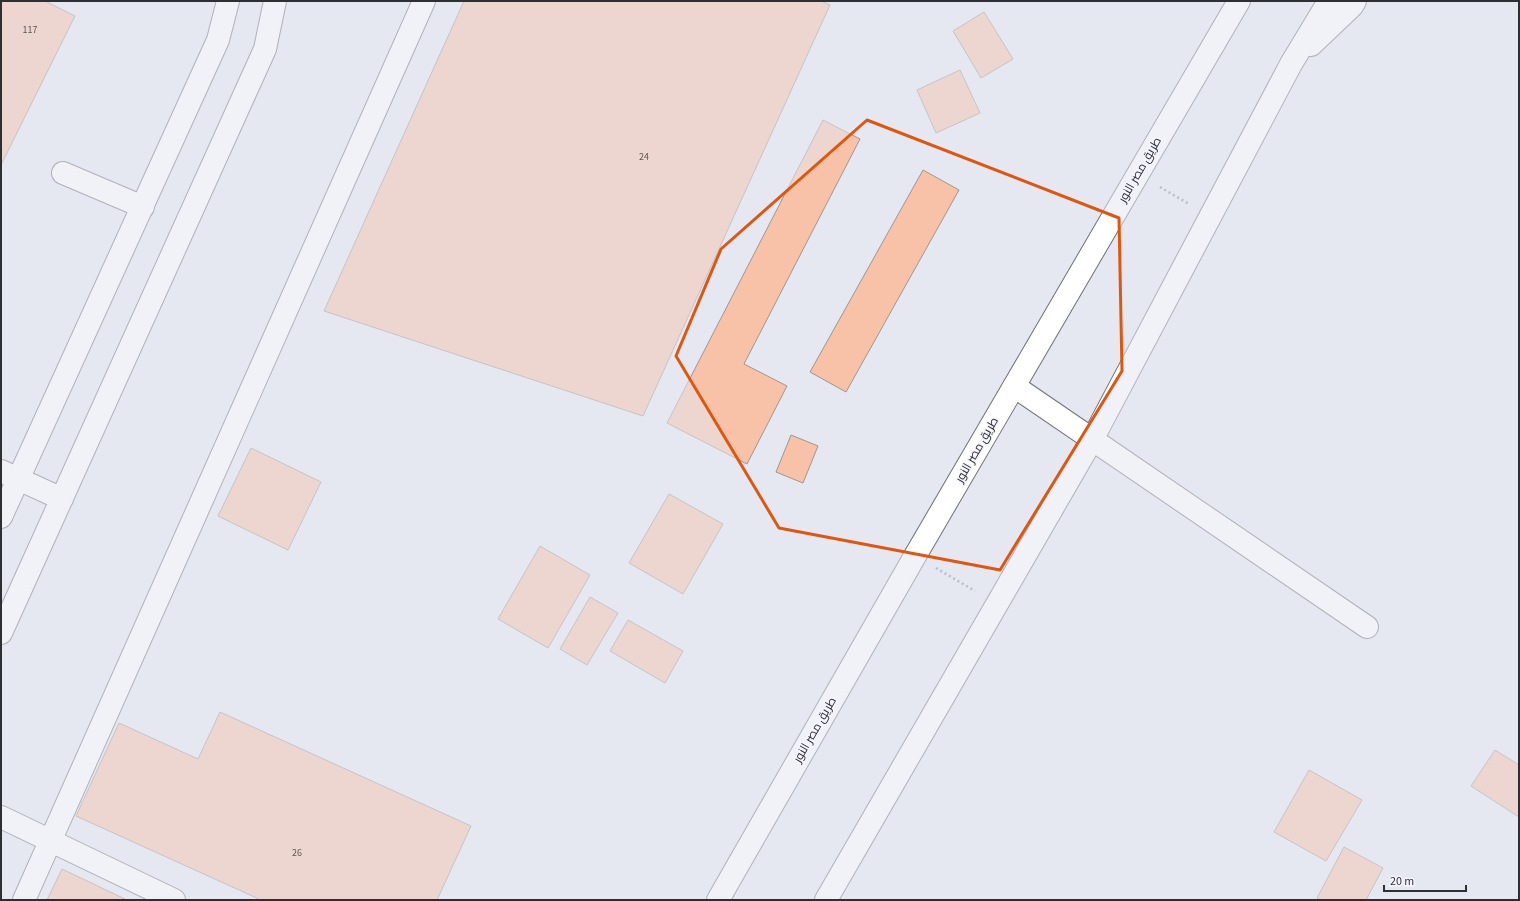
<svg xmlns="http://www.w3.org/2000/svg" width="1520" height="901" font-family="'Source Sans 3',Cairo,sans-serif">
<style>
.building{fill:#f8c2a8;stroke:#9f9591}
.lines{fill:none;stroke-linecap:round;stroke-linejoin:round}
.minor-casing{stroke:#6f7079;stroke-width:24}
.path{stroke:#898b91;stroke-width:2.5;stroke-dasharray:2 3;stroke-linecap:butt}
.minor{stroke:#fff;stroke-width:22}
.marked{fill:none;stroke:#df570e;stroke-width:3;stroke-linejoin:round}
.labels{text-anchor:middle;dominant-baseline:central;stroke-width:3;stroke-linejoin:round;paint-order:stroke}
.number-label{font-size:10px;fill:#605450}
.street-label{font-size:12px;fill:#2e2f33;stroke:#f4f5fe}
</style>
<rect width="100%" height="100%" fill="#e6e8f1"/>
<path class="building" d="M1 1H45L75 16 1 165Z
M464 1H821L830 5 643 416 324 311Z
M984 12 1013 59 981 78 953 31Z
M960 70 980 113 936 133 917 90Z
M823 120 860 139 744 364 787 386 747 464 667 423Z
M923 170 959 190 846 392 810 372Z
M791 435 818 446 803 483 776 472Z
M251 448 321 482 288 550 218 516Z
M669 494 723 524 683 594 629 563Z
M540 546 590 575 548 648 498 619Z
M590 597 618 613 587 665 560 649Z
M628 620 683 651 665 683 610 651Z
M220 712 471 826 437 900H261L76 816 119 723 198 759Z
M1495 750 1519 765V817L1471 786Z
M1309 770 1362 800 1326 861 1274 832Z
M1344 847 1383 868 1366 900H1321L1317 898Z
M62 869 127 900H47Z"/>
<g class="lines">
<g class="minor-casing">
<path id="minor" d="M1311 45 1352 6 1355 1
M63 173 143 207
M1014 386 1367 627
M1 471 62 499
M1 517 218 40 228 1
M1 633 265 49 275 1
M1 817 174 900
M24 900 424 1
M718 900 915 556 1239 1
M826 900 1093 438 1291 64 1329 1"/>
</g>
<path class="path" d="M1160 187 1189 204
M936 568 975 591"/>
<use href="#minor" class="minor"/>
</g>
<path d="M0 0H1520V901H0ZM867 120 1119 218 1122 371 1000 570 779 528 676 356 721 249Z" fill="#e6e8f1" fill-opacity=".55" fill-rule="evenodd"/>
<path class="marked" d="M867 120 1119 218 1122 371 1000 570 779 528 676 356 721 249Z"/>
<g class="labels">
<g class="number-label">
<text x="30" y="30">117</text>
<text x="644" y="157">24</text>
<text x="297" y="853">26</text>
</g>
<g class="street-label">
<text transform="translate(1140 170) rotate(-60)">طريق مصر النور</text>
<text transform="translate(977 450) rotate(-60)">طريق مصر النور</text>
<text transform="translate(815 730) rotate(-60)">طريق مصر النور</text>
</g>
</g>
<rect width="1520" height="901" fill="none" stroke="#2e2f33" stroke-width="4"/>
<path d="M1384 885v6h82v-6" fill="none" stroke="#2e2f33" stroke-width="2"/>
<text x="1390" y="885" font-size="12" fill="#2e2f33" stroke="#f4f5fe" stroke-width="3" paint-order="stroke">20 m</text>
</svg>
